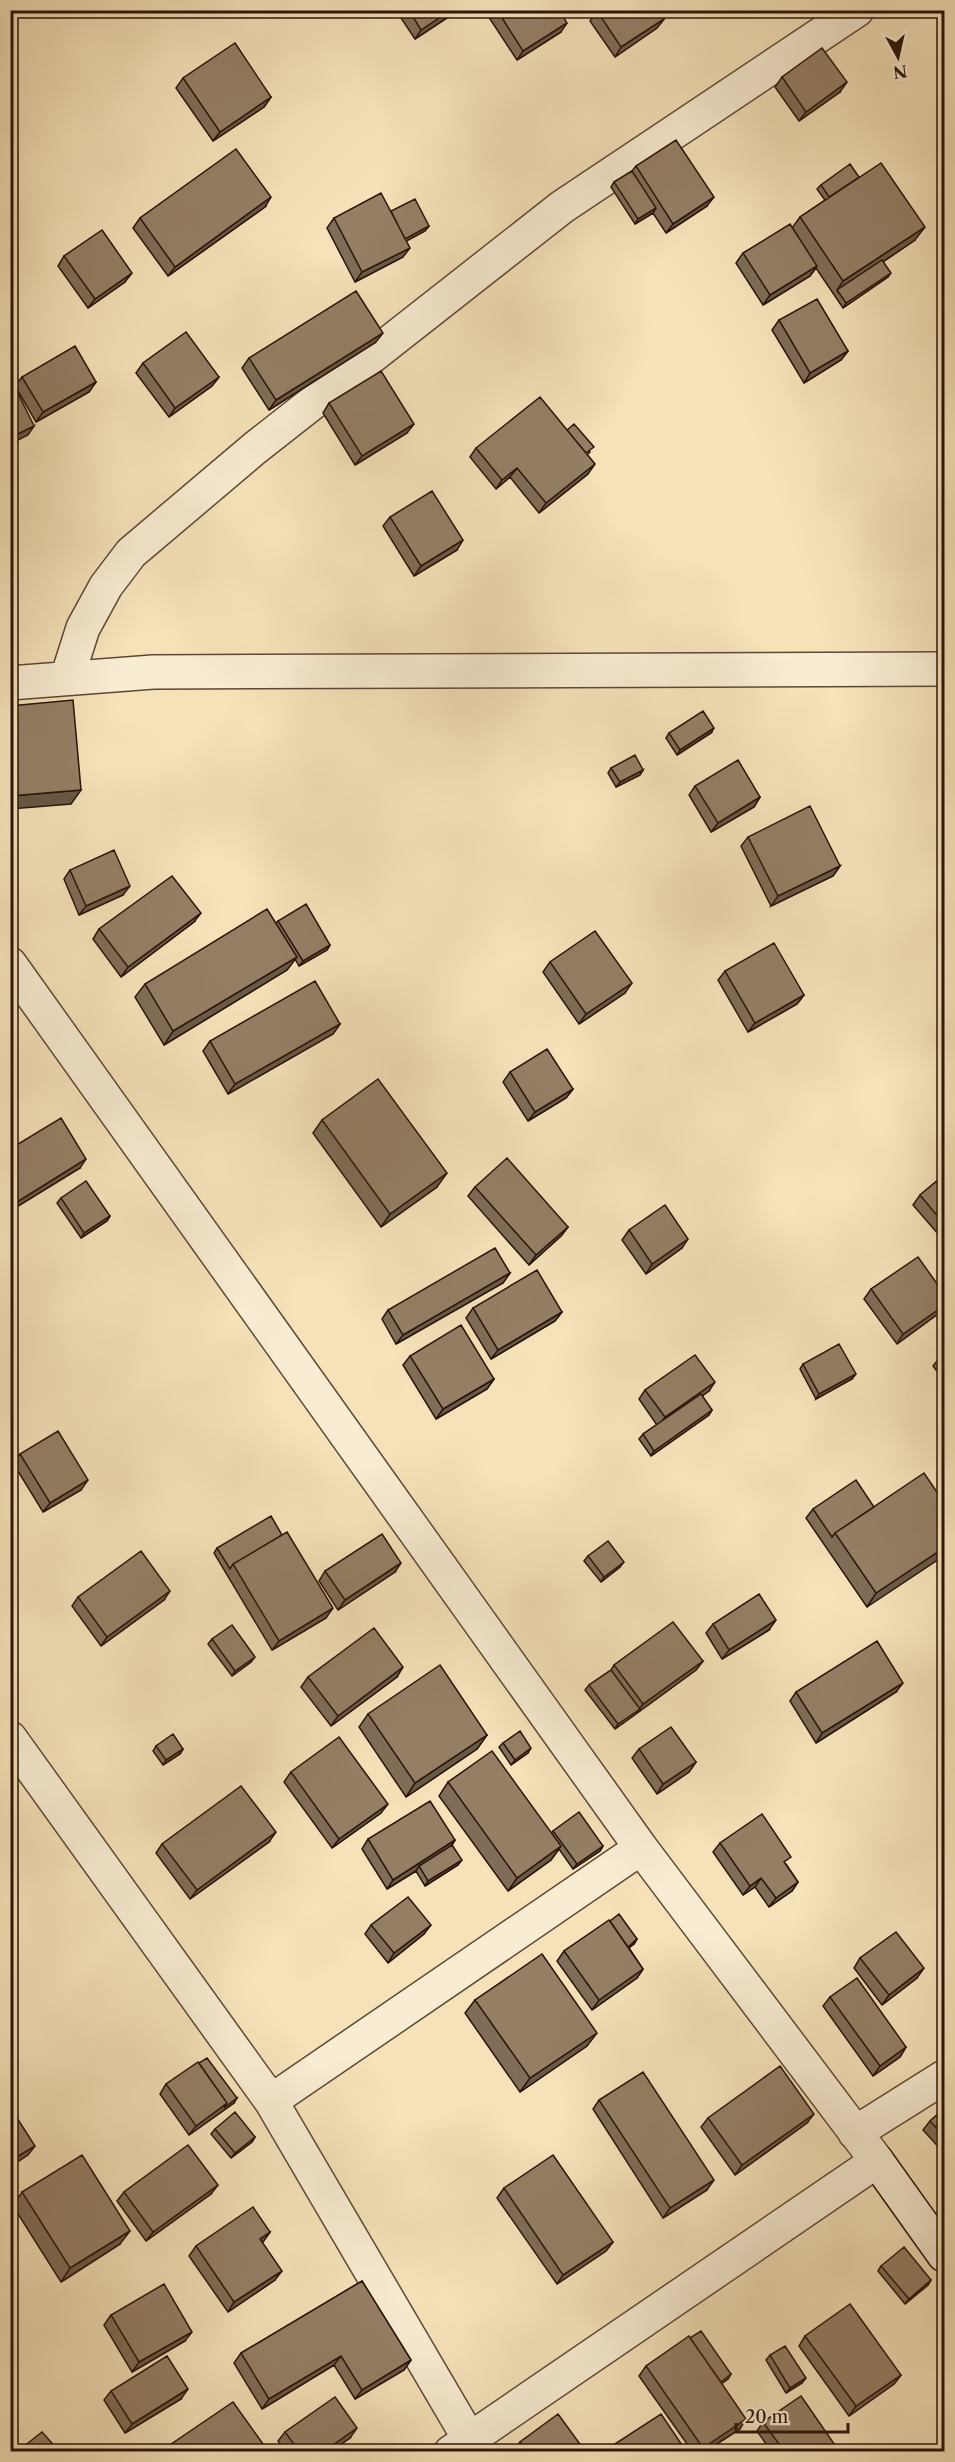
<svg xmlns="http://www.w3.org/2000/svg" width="955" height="2462" font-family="'Libre Caslon Text',serif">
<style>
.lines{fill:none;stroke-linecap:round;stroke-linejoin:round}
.street-casing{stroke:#5d4835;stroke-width:36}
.secondary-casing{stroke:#2a1409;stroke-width:36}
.street{stroke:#f8ecd2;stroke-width:33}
.secondary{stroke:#f8ecd2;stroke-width:33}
.wall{fill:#7f6d57;stroke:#2a1409;stroke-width:1.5}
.shaded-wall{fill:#685947;stroke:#2a1409;stroke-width:1.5}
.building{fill:#947f65;stroke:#2a1409;stroke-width:1.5}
</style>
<rect width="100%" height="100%" fill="#f5e2b9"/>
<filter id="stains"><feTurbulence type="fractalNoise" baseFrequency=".00333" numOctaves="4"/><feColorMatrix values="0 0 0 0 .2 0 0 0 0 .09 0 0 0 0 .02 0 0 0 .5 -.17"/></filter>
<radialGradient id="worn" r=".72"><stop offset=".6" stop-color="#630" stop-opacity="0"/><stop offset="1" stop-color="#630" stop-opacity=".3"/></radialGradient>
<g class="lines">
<g class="street-casing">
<path id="street" d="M67 678 83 628 106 586 131 553 255 448 562 207 857 10
M10 683 153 672 944 669
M10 964 641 1848 877 2161 451 2452
M10 1738 271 2101 477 2452
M271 2101 641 1848
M855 2133 944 2077"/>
</g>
<g class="secondary-casing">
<path id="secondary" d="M877 2161 944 2255"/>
</g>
<use href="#street" class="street"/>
<use href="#secondary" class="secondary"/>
</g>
<path class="wall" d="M402 10H459L415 39 399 15Z
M491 10H559L561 32 517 60 488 16Z
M597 11 664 19 657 28 615 57 590 21Z
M782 77 840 92 799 121 775 87Z
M183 78 271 97 264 107 213 141 176 88Z
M636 166 707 206 666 233 653 213 635 224 611 187 614 182 632 171Z
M859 177 915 240 883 262 888 277 843 308 816 268 810 276 763 305 736 263 743 253 792 228 800 217 825 200 817 189 821 185Z
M265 207 168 276 133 228 140 218Z
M391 211 429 226 425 231 406 241 403 257 355 282 327 228 334 218Z
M64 256 125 282 88 308 58 266Z
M779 320 848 351 841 360 804 383 772 330Z
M376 342 269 410 242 368 249 358Z
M143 363 219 377 212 386 169 417 136 373Z
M22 377 96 382 89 392 36 422 15 386Z
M329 403 407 433 355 465 323 413Z
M567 430 590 452 587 455 588 474 539 513 510 477 496 489 470 457 476 448Z
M390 517 457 550 414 576 383 526Z
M669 733H711L677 755 666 738Z
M611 768 643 770 640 775 616 787 608 773Z
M695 786 760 797 754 807 711 832 689 795Z
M748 837 840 866 833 876 771 906 741 846Z
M70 870 123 895 79 915 64 879Z
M278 921 330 945 327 950 299 966 295 959 287 970 164 1045 135 997 145 984 276 923Z
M194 922 121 977 93 939 99 929Z
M550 962 625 993 579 1024 543 972Z
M725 971 804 995 797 1004 748 1032 718 980Z
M340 1024 333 1034 228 1094 203 1051 210 1041Z
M510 1072 573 1089 566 1098 528 1121 503 1082Z
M322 1120 437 1187 381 1227 313 1133Z
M10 1149 80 1168 10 1211Z
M945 1174V1242L913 1205 920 1195Z
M475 1187 568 1227 561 1236 529 1265 468 1196Z
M61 1198 110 1216 107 1221 81 1238 57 1203Z
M629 1230 682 1248 646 1274 622 1240Z
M510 1273 503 1283 396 1344 382 1319 388 1310Z
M871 1289 945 1295V1308L942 1311 897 1344 864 1299Z
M473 1308 562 1312 555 1321 491 1359 466 1318Z
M945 1353V1382L933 1366 940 1357Z
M410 1356 494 1379 487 1389 436 1419 403 1365Z
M803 1364 852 1379 816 1399 800 1369Z
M645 1390 709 1391 702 1396 712 1410 709 1415 651 1456 639 1439 643 1434 657 1425 639 1399Z
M20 1454 81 1490 43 1512 13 1463Z
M945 1504 867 1607 806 1518 813 1509Z
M217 1548 326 1618 272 1650 214 1553Z
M588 1556 620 1567 601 1582 584 1561Z
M325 1571 395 1572 338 1610 319 1581Z
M78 1597 164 1600 101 1646 72 1606Z
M713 1624 769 1630 722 1659 706 1633Z
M212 1639 251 1662 232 1676 208 1644Z
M703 1661 696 1670 615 1729 585 1690 589 1685 611 1670 614 1665Z
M308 1677H397L331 1726 301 1687Z
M796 1692H896L816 1743 790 1701Z
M368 1714 487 1735 477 1749 406 1797 359 1727Z
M503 1743 528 1753 511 1765 499 1747Z
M156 1746 183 1749 180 1754 163 1765 153 1751Z
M639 1749 696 1762 689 1772 657 1794 632 1758Z
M291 1772 381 1813 332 1848 284 1782Z
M448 1782 551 1833 553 1831 603 1846 600 1851 573 1869 559 1849 551 1860 508 1891 439 1796Z
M368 1839 455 1840 452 1845 458 1865 425 1886 416 1871 387 1889 362 1849Z
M269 1842 190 1899 156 1853 162 1844Z
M720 1843 786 1864 798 1882 792 1891 769 1907 755 1887 743 1895 713 1852Z
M610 1921 637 1939 634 1944 629 1948 643 1969 637 1978 592 2010 557 1961 564 1951Z
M371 1925 424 1934 388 1963 365 1934Z
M860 1958 917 1978 882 2005 854 1968Z
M830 1997 906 2047 900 2057 873 2076 823 2006Z
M475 2000 587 2046 520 2092 465 2013Z
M166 2084 234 2103 189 2135 160 2094Z
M599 2100 707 2190 663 2218 593 2109Z
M945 2108V2154L923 2130 930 2121Z
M708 2118 807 2123 735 2175 701 2127Z
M215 2129 255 2137 252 2142 231 2158 211 2134Z
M504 2188 613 2242 606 2251 557 2284 497 2198Z
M22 2192 120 2244 61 2282 13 2206Z
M124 2192 211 2194 146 2241 117 2201Z
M270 2232 262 2243 275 2280 228 2312 189 2256 196 2246Z
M881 2266 931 2280 928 2285 905 2304 878 2271Z
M362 2281 411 2360 404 2370 355 2399 334 2365 262 2409 234 2363 241 2353Z
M111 2315 185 2341 132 2372 104 2325Z
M805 2336 901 2375 894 2384 849 2416 799 2346Z
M770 2355 802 2383 786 2393 766 2360Z
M646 2366 731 2374 728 2379 722 2383 740 2429 706 2451H692L639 2376Z
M111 2391 181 2399 125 2433 104 2400Z
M763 2422 839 2451H771L757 2431Z
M285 2432 350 2438 331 2451H285L278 2441Z
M520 2442 585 2451H513Z"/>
<path class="shaded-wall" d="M451 10H459L415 39 421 30Z
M664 19 657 28 615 57 621 47Z
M567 23 561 32 517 60 523 51Z
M847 82 840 92 799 121 806 112Z
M271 97 264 107 213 141 220 132Z
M271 197 265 207 168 276 175 267Z
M714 197 707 206 666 233 673 224Z
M656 208 653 213 635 224 638 219Z
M429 226 425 231 397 246 400 241Z
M925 227 915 240 838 292 837 290 843 281Z
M410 248 403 257 355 282 362 272Z
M817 266 810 276 763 305 770 295Z
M132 273 125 282 88 308 95 299Z
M891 273 888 277 843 308 846 303Z
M383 333 376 342 269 410 276 400Z
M848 351 841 360 804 383 810 373Z
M219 377 212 386 169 417 175 408Z
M96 382 89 392 36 422 43 412Z
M414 424 407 433 355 465 362 456Z
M34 426 28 435 10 444V438Z
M595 464 588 474 539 513 546 503Z
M517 468 510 477 496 489 502 480Z
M463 540 457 550 414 576 421 566Z
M714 728 711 733 677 755 680 750Z
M643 770 640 775 616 787 620 782Z
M81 790 71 804 10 809V796Z
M760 797 754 807 711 832 718 823Z
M840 866 833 876 771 906 778 896Z
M130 886 123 895 79 915 86 906Z
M201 913 194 922 121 977 128 967Z
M330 945 327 950 299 966 303 961Z
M297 957 287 970 164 1045 173 1031Z
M632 983 625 993 579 1024 586 1014Z
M804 995 797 1004 748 1032 755 1023Z
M340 1024 333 1034 228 1094 235 1084Z
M573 1089 566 1098 528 1121 535 1112Z
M86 1159 80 1168 10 1211 17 1202Z
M447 1173 437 1187 381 1227 390 1214Z
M110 1216 107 1221 81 1238 84 1233Z
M568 1227 561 1236 529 1265 536 1255Z
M688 1239 682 1248 646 1274 652 1264Z
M510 1273 503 1283 396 1344 403 1335Z
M945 1305V1308L942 1311 897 1344 903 1334Z
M562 1312 555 1321 491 1359 498 1350Z
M856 1374 852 1379 816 1399 819 1394Z
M494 1379 487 1389 436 1419 443 1409Z
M715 1382 709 1391 658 1427 665 1417Z
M712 1410 709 1415 651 1456 654 1451Z
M88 1480 81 1490 43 1512 50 1503Z
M945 1547V1555L867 1607 876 1593Z
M624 1562 620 1567 601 1582 604 1577Z
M401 1563 395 1572 338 1610 345 1600Z
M170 1591 164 1600 101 1646 107 1637Z
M333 1608 326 1618 272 1650 279 1641Z
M776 1620 769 1630 722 1659 729 1650Z
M255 1657 251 1662 232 1676 235 1671Z
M703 1661 696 1670 636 1714 643 1704Z
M403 1667 397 1677 331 1726 338 1716Z
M903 1683 896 1692 816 1743 822 1733Z
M640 1709 636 1714 615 1729 618 1724Z
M487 1735 477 1749 406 1797 415 1783Z
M531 1748 528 1753 511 1765 515 1760Z
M183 1749 180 1754 163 1765 166 1760Z
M696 1762 689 1772 657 1794 663 1784Z
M388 1804 381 1813 332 1848 339 1839Z
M276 1832 269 1842 190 1899 197 1890Z
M455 1840 449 1850 419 1866 416 1871 387 1889 393 1880Z
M561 1846 551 1860 508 1891 517 1878Z
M603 1846 600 1851 573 1869 577 1864Z
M462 1860 458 1865 425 1886 428 1881Z
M761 1878 755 1887 743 1895 750 1886Z
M798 1882 792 1891 769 1907 776 1898Z
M431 1925 424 1934 388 1963 394 1953Z
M637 1939 634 1944 620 1954 623 1950Z
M924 1968 917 1978 882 2005 889 1995Z
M643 1969 637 1978 592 2010 599 2000Z
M597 2033 587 2046 520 2092 530 2078Z
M906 2047 900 2057 873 2076 880 2066Z
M237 2098 234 2103 189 2135 196 2126 227 2103Z
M814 2114 807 2123 735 2175 742 2165Z
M255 2137 252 2142 231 2158 235 2153Z
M35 2146 28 2155 10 2167V2161Z
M714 2180 707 2190 663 2218 670 2208Z
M218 2185 211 2194 146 2241 153 2232Z
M130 2231 120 2244 61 2282 70 2268Z
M270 2232 263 2242 253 2249 260 2239Z
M613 2242 606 2251 557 2284 563 2275Z
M282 2271 275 2280 228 2312 234 2302Z
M931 2280 928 2285 905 2304 909 2299Z
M192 2332 185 2341 132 2372 139 2362Z
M341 2356 334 2365 262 2409 269 2399Z
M411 2360 404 2370 355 2399 362 2390Z
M731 2374 728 2379 713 2390 716 2385Z
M901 2375 894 2384 849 2416 856 2406Z
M806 2378 802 2383 786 2393 790 2388Z
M188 2389 181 2399 125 2433 132 2424Z
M746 2419 740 2429 706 2451H701L703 2448Z
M357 2428 350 2438 331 2451H324Z"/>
<path class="building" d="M409 10H451L421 30Z
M497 10H559L567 23 523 51Z
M598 10H658L664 19 621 47 597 11Z
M235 43 271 97 220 132 183 78Z
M822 48 847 82 806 112 782 77Z
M676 140 714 197 673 224 636 166Z
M236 149 271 197 175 267 140 218Z
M881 163 925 227 843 281 800 217Z
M850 164 859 177 829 197 821 185Z
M632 171 656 208 638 219 614 182Z
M381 193 410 248 362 272 334 218Z
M415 199 429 226 405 239 391 211Z
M790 224 817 266 770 295 743 253Z
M102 230 132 273 95 299 64 256Z
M882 260 891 273 846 303 837 290Z
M356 291 383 333 276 400 249 358Z
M817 299 848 351 810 373 779 320Z
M186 332 219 377 175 408 143 363Z
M75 346 96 382 43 412 22 377Z
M381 371 414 424 362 456 329 403Z
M13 383 34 426 10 438V384Z
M540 397 595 464 546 503 517 468 502 480 476 448Z
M574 424 594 447 586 453 567 430Z
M432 491 463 540 421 566 390 517Z
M73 700 81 790 10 796V706Z
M703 711 714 728 680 750 669 733Z
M635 755 643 770 620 782 611 768Z
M738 760 760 797 718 823 695 786Z
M810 806 840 866 778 896 748 837Z
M114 850 130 886 86 906 70 870Z
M172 876 201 913 128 967 99 929Z
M306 904 330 945 303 961 278 921Z
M267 909 297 957 173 1031 145 984Z
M595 931 632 983 586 1014 550 962Z
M774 943 804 995 755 1023 725 971Z
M315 981 340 1024 235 1084 210 1041Z
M547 1049 573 1089 535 1112 510 1072Z
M378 1079 447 1173 390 1214 322 1120Z
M61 1118 86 1159 17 1202 10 1192V1149Z
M507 1158 568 1227 536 1255 475 1187Z
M945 1174V1225L920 1195Z
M86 1181 110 1216 84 1233 61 1198Z
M665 1205 688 1239 652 1264 629 1230Z
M495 1248 510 1273 403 1335 388 1310Z
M918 1257 945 1295V1305L903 1334 871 1289Z
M537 1270 562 1312 498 1350 473 1308Z
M461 1325 494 1379 443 1409 410 1356Z
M839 1344 856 1374 819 1394 803 1364Z
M945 1353V1363L940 1357Z
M695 1355 715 1382 665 1417 645 1390Z
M701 1394 712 1410 654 1451 643 1434Z
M58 1431 88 1480 50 1503 20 1454Z
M924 1473 945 1504V1547L876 1593 835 1533Z
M856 1480 874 1507 835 1533 832 1537 813 1509Z
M271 1516 282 1535 233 1564 230 1569 217 1548Z
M287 1532 333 1608 279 1641 233 1564Z
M382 1534 401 1563 345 1600 325 1571Z
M608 1541 624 1562 604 1577 588 1556Z
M141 1551 170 1591 107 1637 78 1597Z
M759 1594 776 1620 729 1650 713 1624Z
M673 1622 703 1661 643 1704 614 1665Z
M232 1625 255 1657 235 1671 212 1639Z
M374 1628 403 1667 338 1716 308 1677Z
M877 1641 903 1683 822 1733 796 1692Z
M440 1665 487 1735 415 1783 368 1714Z
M611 1670 640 1709 618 1724 589 1685Z
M671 1727 696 1762 663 1784 639 1749Z
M520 1731 531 1748 515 1760 503 1743Z
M173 1734 183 1749 166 1760 156 1746Z
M339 1737 388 1804 339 1839 291 1772Z
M492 1751 561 1846 517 1878 448 1782Z
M241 1786 276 1832 197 1890 162 1844Z
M430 1801 455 1840 393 1880 368 1839Z
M579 1812 603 1846 577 1864 553 1831Z
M762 1814 791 1857 784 1862 798 1882 776 1898 761 1878 750 1886 720 1843Z
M452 1845 462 1860 428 1881 419 1866Z
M408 1897 431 1925 394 1953 371 1925Z
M619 1914 637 1939 628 1947 610 1921Z
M609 1920 643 1969 599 2000 564 1951Z
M896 1932 924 1968 889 1995 860 1958Z
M542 1954 597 2033 530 2078 475 2000Z
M857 1978 906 2047 880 2066 830 1997Z
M207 2058 237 2098 224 2108 227 2103 199 2063Z
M198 2062 227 2103 196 2126 166 2084Z
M780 2066 814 2114 742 2165 708 2118Z
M643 2072 714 2180 670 2208 599 2100Z
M10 2107 35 2146 10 2161Z
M945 2108V2137L930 2121Z
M235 2112 255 2137 235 2153 215 2129Z
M188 2145 218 2185 153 2232 124 2192Z
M82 2155 130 2231 70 2268 22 2192Z
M553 2155 613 2242 563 2275 504 2188Z
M253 2207 270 2232 260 2239 282 2271 234 2302 196 2246Z
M904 2247 931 2280 909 2299 881 2266Z
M362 2281 411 2360 362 2390 341 2356 269 2399 241 2353Z
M164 2284 192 2332 139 2362 111 2315Z
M850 2304 901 2375 856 2406 805 2336Z
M701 2331 731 2374 721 2382 690 2338Z
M689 2336 746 2419 703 2448 646 2366Z
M785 2346 806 2378 790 2388 770 2355Z
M167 2356 188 2389 132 2424 111 2391Z
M801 2396 839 2451H784L763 2422Z
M335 2397 357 2428 324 2451H299L285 2432Z
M233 2402 268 2451H161Z
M558 2414 585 2451H527L520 2442Z
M661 2414 686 2451H604Z
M10 2424 18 2432 10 2440Z
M42 2432 59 2451H18Z"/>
<rect width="955" height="2462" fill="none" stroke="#f5e2b9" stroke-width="36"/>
<rect x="12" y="12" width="931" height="2438" fill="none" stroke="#2a1409" stroke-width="3"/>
<rect x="18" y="18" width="919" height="2426" fill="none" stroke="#2a1409" stroke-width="1.5"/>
<g transform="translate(898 57) rotate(172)" stroke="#f8ecd2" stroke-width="4.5" paint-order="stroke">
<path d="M0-4.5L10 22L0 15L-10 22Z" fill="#2a1409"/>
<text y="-9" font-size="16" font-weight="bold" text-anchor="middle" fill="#2a1409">N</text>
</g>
<path d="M736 2423v9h112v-9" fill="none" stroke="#2a1409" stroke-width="3"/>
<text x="745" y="2423" font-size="18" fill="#2a1409" stroke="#f8ecd2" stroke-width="4.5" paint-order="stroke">20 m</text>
<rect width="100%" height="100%" filter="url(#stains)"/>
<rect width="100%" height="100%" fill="url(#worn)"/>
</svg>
